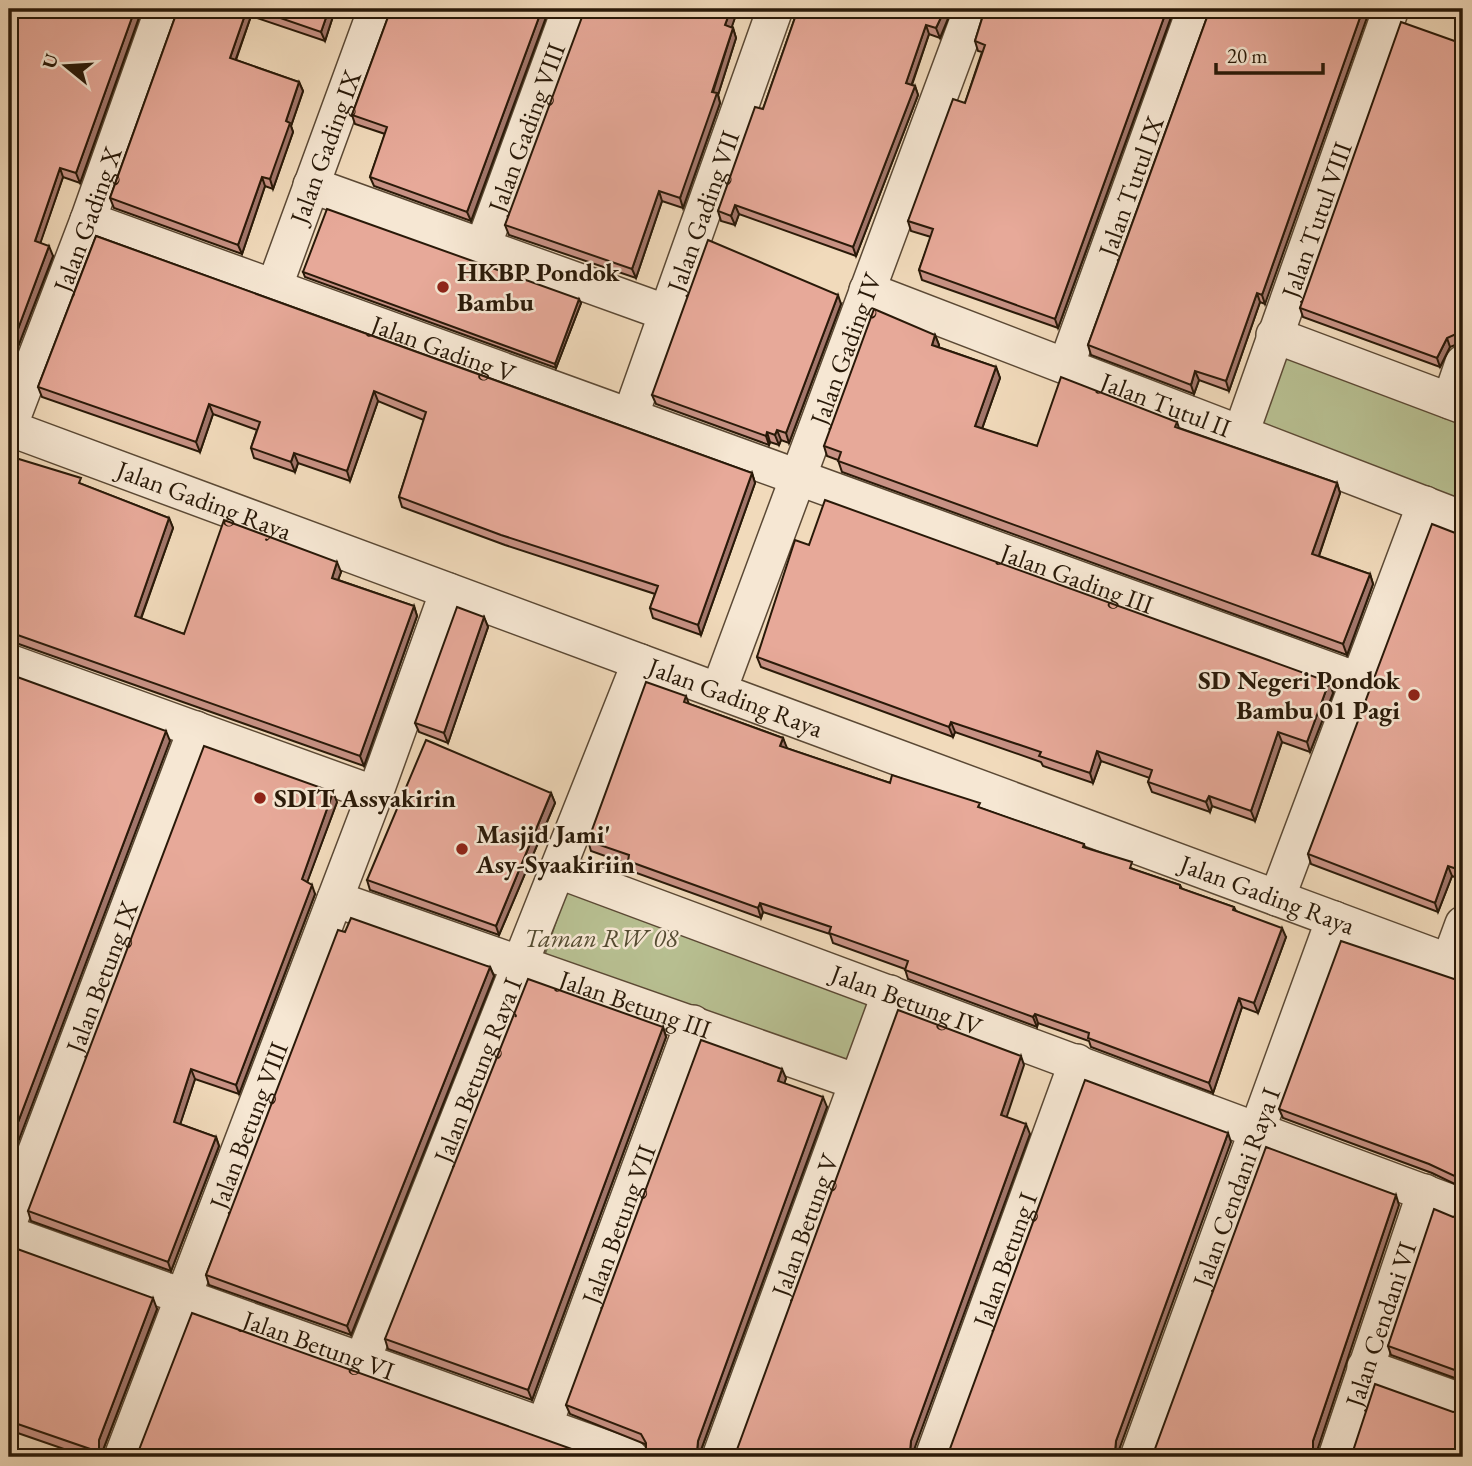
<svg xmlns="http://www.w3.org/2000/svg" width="1472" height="1466" font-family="'EB Garamond',serif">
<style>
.park{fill:#b8c092;stroke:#706c4d;stroke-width:2}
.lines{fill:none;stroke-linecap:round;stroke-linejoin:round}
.minor-casing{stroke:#5b4935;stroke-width:38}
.minor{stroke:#f6e7d3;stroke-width:35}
.wall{fill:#c79184;stroke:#291908;stroke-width:2}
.shaded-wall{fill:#a2766b;stroke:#291908;stroke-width:2}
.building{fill:#e7a999;stroke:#291908;stroke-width:2}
.poi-dot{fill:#8f2418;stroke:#f6e7d3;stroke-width:2.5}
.labels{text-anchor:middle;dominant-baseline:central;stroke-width:5;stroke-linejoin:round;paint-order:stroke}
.street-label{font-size:26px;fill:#291908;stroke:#f6e7d3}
.poi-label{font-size:26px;font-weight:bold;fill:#291908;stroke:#f6e7d3;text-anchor:start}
.park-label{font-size:26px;font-style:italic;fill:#544b31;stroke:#f6e7d3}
</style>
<rect width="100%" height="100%" fill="#f1dabb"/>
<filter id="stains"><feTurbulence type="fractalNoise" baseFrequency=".00286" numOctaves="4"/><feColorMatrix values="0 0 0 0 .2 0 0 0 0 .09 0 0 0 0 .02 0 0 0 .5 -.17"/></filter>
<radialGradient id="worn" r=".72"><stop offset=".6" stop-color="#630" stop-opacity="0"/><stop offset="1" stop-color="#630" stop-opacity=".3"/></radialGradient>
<path class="park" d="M1279 341 1463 408V501L1247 421Z
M571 877 880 993 854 1074 541 966Z"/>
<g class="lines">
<g class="minor-casing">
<g id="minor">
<path d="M311 185 667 313"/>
<path id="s1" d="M88 220 1357 680"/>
<path id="s2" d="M483 246 570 9"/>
<path id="s3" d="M275 285 376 9"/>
<path id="s4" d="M867 290 1463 519"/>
<path d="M1274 335 1463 406"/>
<path id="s5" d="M1066 366 1195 9"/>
<path d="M1450 401 1463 363"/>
<path id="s6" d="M631 414 775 9"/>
<path id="s7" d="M9 427 88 220 163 9"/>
<path id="s8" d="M9 428 1463 967"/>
<path id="s9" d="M1241 433 1391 9"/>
<path d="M9 662 375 794"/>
<path id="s10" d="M719 690 972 9"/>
<path id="s11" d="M557 870 1463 1207"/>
<path d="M1277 898 1425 504"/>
<path id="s12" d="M335 899 857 1082"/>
<path d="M1449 962 1463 924"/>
<path id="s13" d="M9 1222 196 729"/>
<path id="s14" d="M9 1234 630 1457"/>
<path id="s15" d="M362 1361 640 662"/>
<path d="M1365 1367 1463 1402"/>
<path id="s16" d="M544 1426 693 1023"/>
<path id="s17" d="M122 1457 375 794 448 591"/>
<path id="s18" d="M720 1457 890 993"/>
<path id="s19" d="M933 1457 1077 1062"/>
<path id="s20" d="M1138 1457 1334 919"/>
<path id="s21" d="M1336 1457 1425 1192"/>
</g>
</g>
<use href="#minor" class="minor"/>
</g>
<path class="wall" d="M9 9H142L80 183 63 177 40 243 53 256 9 370Z
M178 9H356L352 16 335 10 325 41 251 16 236 60 299 82 303 91 291 126 293 132 273 189 265 186 242 254 114 208 110 198Z
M391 9H549L471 221 374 186 370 177 385 134 355 124 352 115Z
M738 9 731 28H733L736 38 718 95 720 103 683 208 662 201 636 278 509 235 505 225Z
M798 9H952L940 38 929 34 912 85 915 86 918 95 856 256 739 214 735 225 721 221 718 211 763 109Z
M985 9H1174L1058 328 922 280 919 270 931 237 911 231 908 221 965 103 982 52 978 51 975 41Z
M1210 9 1265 304 1260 302 1229 391 1199 380 1194 394 1091 355 1088 345Z
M1463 44V344L1460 343 1450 347 1440 367 1303 317 1300 308Z
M96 236 752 473 755 483 701 635 653 618 650 608 655 594 505 545 402 507 399 497 424 420 378 401 350 481 298 463 295 472 254 458 251 448 257 430 213 414 200 452 42 397 38 387Z
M303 272 581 303 556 368 305 277Z
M841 304 789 443 781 440 779 445 770 442 769 445 656 404 652 395Z
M935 335 939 345 938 347 996 367 1000 378 982 429 1037 446 1177 422 1179 428 1337 483 1340 493 1319 556 1370 574 1373 584 1347 655 842 472 838 460 827 456 824 446Z
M9 456 169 518 173 528 141 619 184 634 341 572 338 580 414 606 417 616 364 766 16 643H9Z
M1463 536V880L1452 876 1438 912 1311 864 1308 854Z
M809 545 1329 682 1333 693 1310 752 1282 742 1255 821 1212 806 1210 812 1152 792 1148 782 1150 778 1101 761 1093 783 1043 766 1041 762 955 732 953 737 761 667 757 657Z
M484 617 488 627 448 743 419 732 415 723Z
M686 696 689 704 783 738 786 748 890 783 982 809 1084 844 1085 848 1135 870 1180 885 1182 889 1234 907 1236 911 1286 937 1258 1013 1242 1007 1213 1093 1091 1047 1089 1041 1038 1023 1037 1027 908 979 905 969 833 943 830 934 763 912 761 918 631 871 628 864 591 851 588 841Z
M551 793 555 803 499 935 370 890 367 880Z
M337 802 307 882 315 894 239 1094 195 1079 180 1124 216 1137 219 1146 171 1271 31 1221 28 1211Z
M345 932 490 967 494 976 351 1335 209 1285 206 1275Z
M1463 982V1188L1432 1173 1283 1118 1279 1109Z
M663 1027 666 1037 532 1400 388 1349 385 1339Z
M786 1078 784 1083 827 1107 701 1450V1457H643L646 1454V1446L645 1444 570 1414 566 1405Z
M1463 1215V1381L1391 1355 1388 1346 1453 1217Z
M9 1246 157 1309 103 1450V1457H87L9 1430Z"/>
<path class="shaded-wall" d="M135 9H142L80 183 76 173Z
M247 9H248L251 16 233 67 230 58Z
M329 9H335V10L325 41 321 32Z
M349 9H356L352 16Z
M542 9H549L471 221 467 212Z
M731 9H738L729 35 725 25Z
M945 9H952L940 38 936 28Z
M1167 9H1174L1058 328 1055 319Z
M1363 9H1370L1265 304 1262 295Z
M926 25 929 34 909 92 906 83Z
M733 28 736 38 718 95 720 103 683 208 680 198Z
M299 82 303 91 291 126 293 132 273 189 270 179 286 121Z
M915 86 918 95 856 256 853 247Z
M60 168 63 177 38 250 35 241Z
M262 177 265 186 242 254 238 245Z
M659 191 662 201 636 278 632 269Z
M735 205 739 214 735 225 731 216Z
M49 246 53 256 9 370V353Z
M1257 293 1260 302 1229 391 1226 381Z
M838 295 841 304 789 443 786 433Z
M579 299 581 303 556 368 555 364Z
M935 335 939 345 935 355 932 345Z
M1447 338 1450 347 1440 367 1437 358Z
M996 367 1000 378 979 437 975 426Z
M1195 371 1199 380 1194 394 1191 385Z
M374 391 378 401 350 481 347 471Z
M209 404 213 414 200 452 196 442Z
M777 430 781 440 779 445 775 435Z
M767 432 770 442 769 445 766 436Z
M294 453 298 463 295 472 291 462Z
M752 473 755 483 701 635 698 625Z
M1337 483 1340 493 1316 564 1312 554Z
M169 518 173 528 138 626 135 616Z
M337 562 341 572 335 588 332 578Z
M1370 574 1373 584 1347 655 1343 644Z
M414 606 417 616 364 766 360 756Z
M484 617 488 627 448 743 444 733Z
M1329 682 1333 693 1310 752 1307 742Z
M951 722 955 732 953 737 949 727Z
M166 731 170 741 9 1166V1146Z
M1278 732 1282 742 1255 821 1251 811Z
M783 738 787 748 784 756 780 746Z
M1097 751 1101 761 1093 783 1090 773Z
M333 792 337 802 305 888 302 879Z
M551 793 555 803 499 935 496 926Z
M1209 796 1212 806 1210 812 1206 802Z
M1448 866 1452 876 1438 912 1435 903Z
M312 885 315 894 239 1094 236 1085Z
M760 903 763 912 761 918 758 908Z
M1282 928 1286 937 1258 1013 1254 1003Z
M490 967 494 976 351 1335 347 1326Z
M1239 998 1242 1007 1213 1093 1209 1083Z
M1035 1014 1038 1023 1037 1027 1033 1017Z
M663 1027 666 1037 532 1400 528 1390Z
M1021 1056 1024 1065 1004 1125 1001 1115Z
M191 1069 195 1079 178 1131 174 1122Z
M782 1069 786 1078 782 1091 778 1081Z
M823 1097 827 1107 701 1450V1457H699L697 1452 698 1441Z
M1026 1124 1030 1134 914 1450V1457H912L910 1452 911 1441Z
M1228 1133 1231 1142 1119 1450V1457L1115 1452 1116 1441Z
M216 1137 219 1146 171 1271 168 1262Z
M1396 1195 1399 1205 1317 1451V1457H1315L1313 1452V1441Z
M153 1298 157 1309 103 1450V1457H101L99 1452V1440Z"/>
<path class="building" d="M9 9H135L76 173 60 168 35 241 49 246 9 353Z
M178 9H247L230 58 299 82 286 121 290 123 270 179 262 177 238 245 110 198Z
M254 9H329L321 32Z
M391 9H542L467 212 370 177 387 127 352 115Z
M585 9H731L725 25 733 28 712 92 717 93 680 198 659 191 632 269 505 225Z
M798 9H945L936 28 926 25 906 83 915 86 853 247 735 205 731 216 718 211 755 107 763 109Z
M985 9H1167L1055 319 919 270 933 229 908 221 953 99 965 103 985 45 975 41Z
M1210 9H1363L1262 295 1257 293 1226 381 1195 371 1191 385 1088 345Z
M1401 22 1463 44V334H1456L1447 338 1437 358 1300 308Z
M327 209 579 299 555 364 303 272Z
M96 236 752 473 698 625 650 608 658 586 501 535 399 497 426 412 374 391 347 471 294 453 291 462 251 448 260 422 209 404 196 442 38 387Z
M708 240 838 295 786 433 777 430 775 435 767 432 766 436 652 395Z
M874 309 935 335 932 345 996 367 975 426 1037 446 1061 377 1177 422 1175 427 1337 483 1312 554 1370 574 1343 644 838 461 841 452 824 446Z
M9 456 81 478 79 483 169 518 135 616 184 634 224 520 337 562 332 578 414 606 360 756 12 633H9Z
M825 500 1329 682 1307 742 1278 732 1251 811 1209 796 1206 802 1148 782 1152 770 1097 751 1090 773 1039 756 1041 752 951 722 949 727 757 657 795 540 809 545Z
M1432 524 1463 536V871L1448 866 1435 903 1308 854Z
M457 607 484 617 444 733 415 723Z
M9 674 166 731 9 1146Z
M646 682 686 696 684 702 783 738 780 746 890 783 892 775 980 803 978 807 1084 844 1083 847 1132 862 1130 868 1180 885V888L1234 907 1233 910 1282 928 1254 1003 1239 998 1209 1083 1088 1038 1089 1033 1035 1014 1033 1017 905 970 908 961 829 933 831 927 760 903 758 908 628 861 629 855 588 841Z
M426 740 551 793 496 926 367 880Z
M204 746 333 792 302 879 312 885 236 1085 191 1069 174 1122 216 1137 168 1262 28 1211Z
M351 918 490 967 347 1326 206 1275 338 930 345 932Z
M1341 941 1463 982V1180L1429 1164 1279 1109Z
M528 979 663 1027 528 1390 385 1339Z
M898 1010 1021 1056 1001 1115 1026 1124 911 1441 910 1452 913 1457H733L735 1455Z
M701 1040 782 1069 778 1081 823 1097 698 1441 697 1452 700 1457H643L646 1454V1443L641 1434 566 1405Z
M1085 1080 1228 1133 1116 1441 1115 1452 1120 1457H947Z
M1266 1147 1396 1195 1313 1441V1452L1316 1457H1152Z
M1434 1209 1453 1217 1463 1215V1373L1388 1346Z
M9 1246 153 1298 99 1440V1452L9 1421Z
M192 1313 594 1457H135L137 1455Z
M1375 1384 1453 1412 1463 1410V1457H1350L1352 1454Z"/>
<g class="poi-dot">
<circle cx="443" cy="287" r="7"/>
<circle cx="1414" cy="695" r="7"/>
<circle cx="260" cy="798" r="7"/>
<circle cx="462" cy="849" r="7"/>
</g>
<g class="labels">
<g class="street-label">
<text stroke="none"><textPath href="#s2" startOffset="126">Jalan Gading VIII</textPath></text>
<text stroke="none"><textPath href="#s3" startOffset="147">Jalan Gading IX</textPath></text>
<text stroke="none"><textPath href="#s5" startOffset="191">Jalan Tutul IX</textPath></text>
<text stroke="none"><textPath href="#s6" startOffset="215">Jalan Gading VII</textPath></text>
<text stroke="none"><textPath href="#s7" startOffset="222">Jalan Gading X</textPath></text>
<text stroke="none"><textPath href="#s9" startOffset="226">Jalan Tutul VIII</textPath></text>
<text stroke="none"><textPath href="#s1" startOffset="378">Jalan Gading V</textPath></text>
<text stroke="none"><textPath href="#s10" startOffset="364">Jalan Gading IV</textPath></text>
<text stroke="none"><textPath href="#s4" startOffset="320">Jalan Tutul II</textPath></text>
<text stroke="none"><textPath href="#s8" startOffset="208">Jalan Gading Raya</textPath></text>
<text stroke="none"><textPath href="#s1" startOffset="1052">Jalan Gading III</textPath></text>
<text stroke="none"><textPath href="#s8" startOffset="775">Jalan Gading Raya</textPath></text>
<text stroke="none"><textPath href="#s8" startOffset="1342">Jalan Gading Raya</textPath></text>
<text stroke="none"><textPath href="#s13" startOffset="262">Jalan Betung IX</textPath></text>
<text stroke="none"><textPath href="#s11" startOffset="373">Jalan Betung IV</textPath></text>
<text stroke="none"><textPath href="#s12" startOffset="318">Jalan Betung III</textPath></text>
<text stroke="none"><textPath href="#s15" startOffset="313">Jalan Betung Raya I</textPath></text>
<text stroke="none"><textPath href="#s17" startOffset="355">Jalan Betung VIII</textPath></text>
<text stroke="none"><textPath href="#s20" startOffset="287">Jalan Cendani Raya I</textPath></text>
<text stroke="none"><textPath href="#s16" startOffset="215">Jalan Betung VII</textPath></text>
<text stroke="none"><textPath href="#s18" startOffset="247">Jalan Betung V</textPath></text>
<text stroke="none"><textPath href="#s19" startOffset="210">Jalan Betung I</textPath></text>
<text stroke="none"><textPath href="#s21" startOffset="140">Jalan Cendani VI</textPath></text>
<text stroke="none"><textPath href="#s14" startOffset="329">Jalan Betung VI</textPath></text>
</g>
<g class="poi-label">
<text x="457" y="272">HKBP Pondok<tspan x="457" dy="30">Bambu</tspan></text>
<text x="1400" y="680" text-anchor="end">SD Negeri Pondok<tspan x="1400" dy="30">Bambu 01 Pagi</tspan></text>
<text x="274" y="798">SDIT Assyakirin</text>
<text x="476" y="834">Masjid Jami'<tspan x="476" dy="30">Asy-Syaakiriin</tspan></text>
</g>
<g class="park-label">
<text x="601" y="938">Taman RW 08</text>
</g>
</g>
<rect width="1472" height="1466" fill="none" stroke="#f1dabb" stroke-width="35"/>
<rect x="10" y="10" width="1451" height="1445" fill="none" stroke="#291908" stroke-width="3.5"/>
<rect x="18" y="18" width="1437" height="1431" fill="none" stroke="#291908" stroke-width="2"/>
<g transform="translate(66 66) rotate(288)" stroke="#f6e7d3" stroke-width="5" paint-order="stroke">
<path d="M0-5L12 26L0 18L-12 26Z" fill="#291908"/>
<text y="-10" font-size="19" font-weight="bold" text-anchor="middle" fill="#291908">U</text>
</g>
<path d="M1216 63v10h107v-10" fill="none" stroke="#291908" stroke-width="3.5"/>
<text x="1227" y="63" font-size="21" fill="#291908" stroke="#f6e7d3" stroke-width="5" paint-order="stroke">20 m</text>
<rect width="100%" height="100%" filter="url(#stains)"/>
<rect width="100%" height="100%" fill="url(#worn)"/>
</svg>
